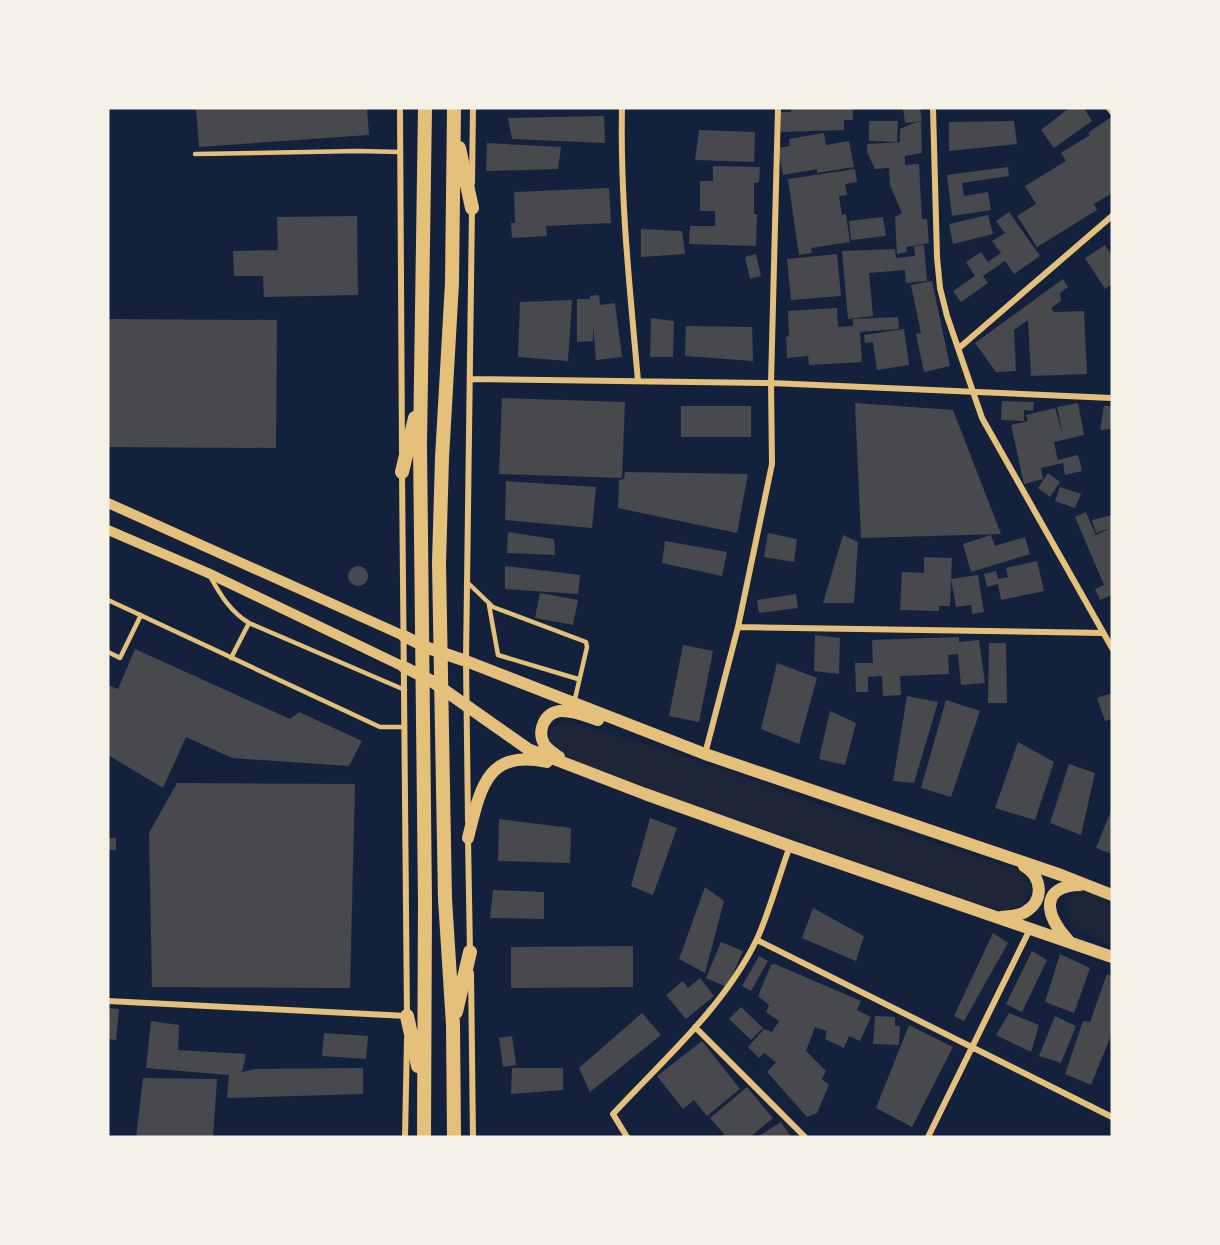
<svg xmlns="http://www.w3.org/2000/svg" width="1220" height="1245" font-family="Ubuntu,sans-serif">
<style>
.green{fill:#1d2539}
.building{fill:#48494c}
.lines{fill:none;stroke-linecap:round;stroke-linejoin:round}
.service{stroke:#e5c07b;stroke-width:4.5}
.minor{stroke:#e5c07b;stroke-width:6}
.tertiary{stroke:#e5c07b;stroke-width:10}
.secondary{stroke:#e5c07b;stroke-width:12}
.trunk{stroke:#e5c07b;stroke-width:14}
</style>
<rect width="100%" height="100%" fill="#14213d"/>
<path class="green" d="M572 722 681 755 853 816 1018 870 1031 882C1031 905 1015 913 995 909L640 786 599 771 556 751 548 738 553 725Z
M1081 889 1112 900V946L1069 924 1066 899Z"/>
<path class="building" d="M196 108H367L369 135 199 147Z
M791 108H853V120H844V130L781 132 780 112H791Z
M903 108H920L922 121 905 123Z
M1069 108H1084L1092 121 1054 148 1041 130Z
M604 116 605 143 512 139 508 118Z
M1110 118 1112 121V193L1094 204 1097 210 1037 247 1017 216 1036 204 1025 186 1066 161 1061 153 1090 135 1088 133Z
M869 121H898L897 142 869 141Z
M1014 121 1017 144 949 151V122Z
M916 122H921L922 153 905 156V165L919 164 922 219H927L929 243 906 247 907 252 897 254 895 217 902 213 890 185 889 168 875 169 867 152V144L903 142H900V129Z
M699 130 755 132 754 162 695 160Z
M824 133 826 145 849 141 854 167 817 173V169L783 175 778 148 790 146 789 139Z
M487 143 561 147 558 169 486 171Z
M713 166 760 167 759 182 754 183V214H757L756 246 689 244 690 226H715V211H700V181H713Z
M1008 167 1009 176 962 183 964 196 988 192 991 210 952 216 947 175Z
M855 169 857 182 845 184 847 195 839 196 842 215 846 214 850 242 811 248 812 253 799 255 788 179Z
M609 188 611 223 546 226 547 236 512 238 511 223H515L514 192Z
M1009 212 1040 256 1014 274 1005 261 983 276 988 283 961 302 953 291 975 276 966 262 981 252 988 262 1001 253 992 241 1005 233 996 221Z
M988 215 993 234 953 244 949 224Z
M357 216 358 295 264 297 263 276H234L233 251 278 250 277 217Z
M883 217 886 236 851 240 849 221Z
M641 229 682 231 685 254 641 257Z
M924 245 927 281 906 283 905 270 869 273 873 316 848 319 842 251 895 249 896 258 915 256 914 246Z
M1105 245 1112 256V284L1105 289 1085 258Z
M756 254 761 276 750 279 745 257Z
M837 254 841 296 791 300 787 259Z
M1063 279 1068 287 1060 293 1061 301 1051 308 1054 312 1084 311 1087 374 1031 376 1028 320 1014 330 1016 371 996 372 975 343Z
M932 281 950 366 924 372 916 334 921 333 911 285Z
M599 295 600 305 615 303 622 357 596 360 593 325V341L577 342V299H590V296Z
M572 300 568 361 518 357 520 302Z
M837 308 838 327 853 326V319L898 317 899 329 860 332 862 362 809 365 808 356 787 358 786 337 789 336 788 311Z
M651 318 674 321 673 357H650Z
M108 319 277 320 276 448 108 447Z
M686 326 752 327 753 361 685 356Z
M904 329 909 365 877 370 873 342 865 343 864 335Z
M502 398 625 402 622 478 499 474Z
M1002 401 1034 402 1033 411 1024 410V421L1001 420Z
M855 403 953 410 1001 534 861 538Z
M1078 403 1084 435 1054 442 1058 460 1078 455 1082 471 1065 475 1063 463 1041 468 1043 479 1024 484 1011 425 1028 421 1026 415 1055 408 1063 435 1057 407Z
M681 406H751V437H681Z
M1104 406H1112V429L1100 430Z
M625 472 748 474 737 533 618 508 619 480 624 479Z
M1048 473 1060 482 1050 497 1038 488Z
M506 481 596 487 592 528 505 520Z
M1060 487 1081 494 1075 508 1055 501Z
M1086 512 1097 538 1096 535 1111 528 1096 533 1092 520 1112 515V595L1100 600 1095 589 1104 585 1075 517Z
M508 532 554 539 555 555 507 553Z
M768 533 797 539 794 562 764 557Z
M843 535 858 542 854 603H823Z
M991 535 995 546 1025 537 1030 554 971 572 963 544Z
M665 541 727 552 722 576 662 563Z
M924 557 952 558 950 606H939V611L900 610 902 572 924 573Z
M1037 561 1044 591 1001 600 998 584 987 587 984 574 996 571 998 579 1008 577 1006 568Z
M505 566 580 575 578 594 505 589Z
M348 576a10 10 0 1 1 20 0a10 10 0 1 1-20 0Z
M978 575 984 612 972 614 971 605 956 607 951 579Z
M540 593 578 600 573 625 535 618Z
M796 594 798 608 759 613 757 600Z
M815 635 840 638 839 674 814 671Z
M959 637V642L979 640 985 683 961 685 958 654 948 655 949 674 900 676 901 695 883 696 882 676 868 677V692H856L855 663H873L872 640Z
M989 643H1006L1007 703H988Z
M683 645 713 651 699 722 669 716Z
M135 649 290 719 299 712 362 741 349 766 232 758 186 737 163 788 108 755V685L118 689Z
M777 663 817 678 799 744 761 729Z
M1112 693V719L1105 721 1097 698Z
M907 696 938 702 914 783 893 781Z
M946 700 980 711 951 797 921 788Z
M830 711 856 723 845 765 819 759Z
M1018 742 1054 762 1035 820 995 808Z
M1069 764 1095 773 1081 835 1050 823Z
M177 783 355 784 350 988 152 987 149 833Z
M1112 808V854L1096 848Z
M650 818 677 828 653 895 631 886Z
M499 819 571 828 570 863 498 861Z
M108 838H116V850H108Z
M705 887 724 901 705 973 679 959Z
M493 890 544 892V919L490 918Z
M813 908 864 936 856 961 802 938Z
M993 933 1008 943 964 1021 954 1016Z
M721 942 743 951 727 987 706 978Z
M633 946V987L511 988V947Z
M1032 951 1047 960 1022 1012 1006 1004Z
M1060 954 1090 968 1074 1013 1045 1002Z
M759 956 768 961 751 991 742 986Z
M775 964 861 1001 857 1010 871 1017 860 1041 849 1036 844 1048 825 1039 827 1031 815 1027 806 1051 826 1071 822 1079 829 1085 817 1113 807 1117 767 1072 776 1062 764 1053 759 1058 748 1047 764 1029 772 1032 779 1021 766 1012 769 1005 758 996 771 965Z
M1107 974 1112 976V1033L1091 1085 1065 1074 1083 1021 1090 1022Z
M700 978 714 996 686 1019 666 995 683 981 688 988Z
M741 1007 763 1028 751 1040 729 1019Z
M108 1008 119 1009 116 1040 108 1039Z
M642 1013 661 1035 590 1092 579 1068Z
M1009 1013 1039 1025 1031 1052 996 1035Z
M875 1016 895 1017V1026H900L899 1045 873 1044Z
M1055 1016 1076 1026 1061 1063 1039 1056Z
M151 1021 179 1025 178 1050 246 1054 242 1072 256 1069 363 1068V1094L227 1098 229 1075 146 1068Z
M909 1025 953 1047 912 1127 876 1108Z
M324 1033 368 1036 366 1059 322 1056Z
M512 1036 516 1065 503 1067 499 1038Z
M702 1041 740 1089 707 1116 694 1100 683 1109 657 1076Z
M512 1068H563V1090L511 1094Z
M143 1078 217 1079 213 1137H136Z
M747 1087 773 1118 750 1137H722L724 1134 710 1118Z
M781 1122 791 1137H757Z"/>
<g class="lines">
<path class="service" d="M195 154 358 151 400 152
M211 578C221 596 231 612 249 623L405 690
M467 582 493 607 586 642 587 647 574 703
M108 600 380 727H405
M489 605 498 655 578 679
M108 652 120 658 141 615
M231 658 249 623"/>
<path class="minor" d="M400 108 402 452
M622 108C620 199 630 290 638 381
M933 108 937 257 940 288 947 316 982 418 1112 648
M1109 108 1112 112
M472 183 473 108
M959 348 1112 216
M470 379 771 383 1112 398
M402 472 407 1016
M738 627 1103 633
M705 754 738 627 772 464 771 383 778 108
M468 821 466 661 472 208
M468 838 470 953
M757 940 1112 1117
M471 973 473 1137
M108 1001 407 1016
M695 1027 805 1137
M405 1137 407 1039
M627 1137 613 1114C663 1060 723 1008 756 941 769 914 779 875 790 846
M928 1137 1030 929"/>
<path class="tertiary" d="M108 503 404 636
M108 530 208 573 404 667"/>
<path class="secondary" d="M404 636 428 648 466 661 705 754 1061 875 1112 895
M404 667 430 680 528 749 645 794 790 846 1112 957
M559 757C554 753 548 750 544 744 537 731 544 713 560 711 573 710 586 716 598 720
M468 838C480 790 486 748 547 762
M1001 917C1009 916 1018 916 1025 912 1045 900 1042 877 1024 866
M1068 940C1046 917 1038 886 1080 885"/>
<path class="trunk" d="M459 148 472 208
M402 472 415 418
M456 1012 470 952
M407 1016 418 1066
M424 1137 425 901 420 445 425 108
M454 1137 453 1025 445 899 439 563 442 458 452 283 454 108"/>
</g>
<rect width="1220" height="1245" fill="none" stroke="#f6f1e7" stroke-width="219"/>
</svg>
